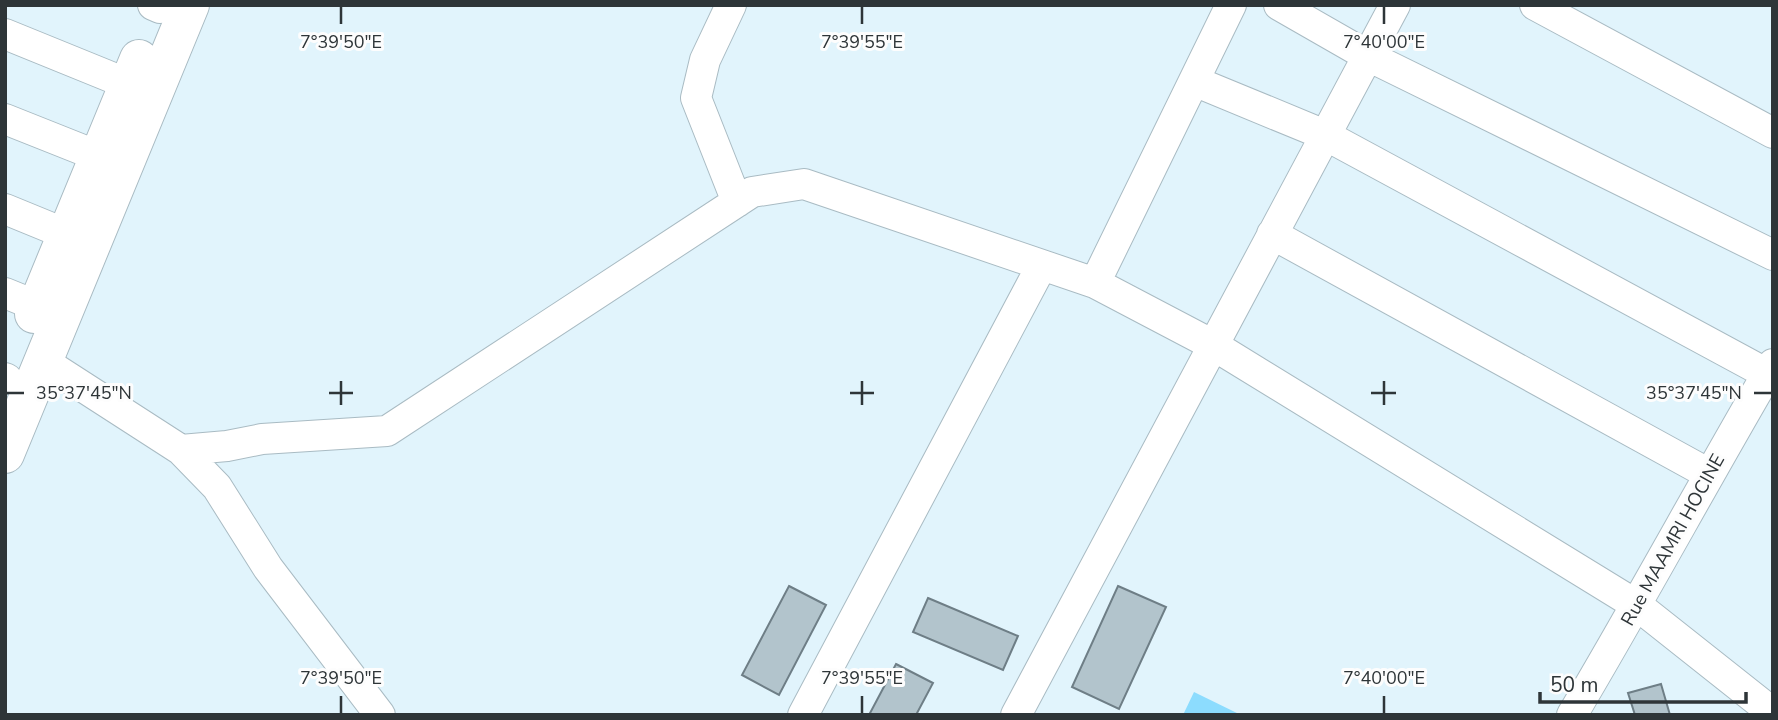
<svg xmlns="http://www.w3.org/2000/svg" width="1778" height="720" font-family="'Nunito Sans',sans-serif">
<style>
.garden{fill:#8cdcfe}
.building{fill:#b2c4cc;stroke:#6e7e86;stroke-width:2}
.lines{fill:none;stroke-linecap:round;stroke-linejoin:round}
.street-casing{stroke:#a9bbc3;stroke-width:32}
.primary-casing{stroke:#a9bbc3;stroke-width:40}
.street{stroke:#fff;stroke-width:30}
.primary{stroke:#fff;stroke-width:38}
.ticks{fill:none;stroke:#2e3538;stroke-width:2.5}
.labels{text-anchor:middle;dominant-baseline:central;stroke-width:6;stroke-linejoin:round;paint-order:stroke}
.street-label{font-size:19px;fill:#2e3538;stroke:#fdfdfd}
.ticks-label{font-size:18px;text-anchor:middle;fill:#2e3538;stroke:#fdfdfd;stroke-width:6;stroke-linejoin:round;paint-order:stroke}
</style>
<rect width="100%" height="100%" fill="#e1f4fc"/>
<path class="garden" d="M1194 692 1241 715H1183Z"/>
<path class="building" d="M789 586 826 605 779 695 742 675Z
M1118 586 1166 607 1119 709 1072 687Z
M928 598 1018 636 1003 670 913 632Z
M896 664 933 683 916 715H869Z
M1661 684 1670 715H1635L1628 693Z"/>
<g class="lines">
<g class="street-casing">
<path id="street" d="M153 5 160 8
M731 5 705 60 696 98 737 202
M1279 5 1368 56 1773 255
M1535 5 1773 133
M5 34 128 84
M1194 81 1325 135 1773 377
M5 119 98 156
M5 209 66 234
M1272 234 1709 474
M1095 283 1231 5
M5 293 37 306
M43 361 181 450 227 446 262 439 387 431 752 192 804 184 1095 283 1213 345 1638 606 1773 713
M5 378 7 379
M181 450 217 487 268 568 380 715
M803 715 1042 265
M1016 715 1395 5
M1572 715C1641 599 1705 480 1773 364"/>
</g>
<g class="primary-casing">
<path id="primary" d="M34 314 139 59
M5 454 190 5"/>
</g>
<use href="#street" class="street"/>
<use href="#primary" class="primary"/>
</g>
<path class="ticks" d="M341 7V24M862 7V24M1384 7V24M341 381V405M862 381V405M1384 381V405M7 393H24M329 393H353M850 393H874M1371 393H1396M1754 393H1771M341 696V713M862 696V713M1384 696V713"/>
<g class="labels">
<g class="street-label">
<text transform="translate(1673 540) rotate(-61)">Rue MAAMRI HOCINE</text>
</g>
</g>
<g class="ticks-label">
<text x="341" y="48">7°39'50"E</text>
<text x="862" y="48">7°39'55"E</text>
<text x="1384" y="48">7°40'00"E</text>
<text x="84" y="399">35°37'45"N</text>
<text x="1694" y="399">35°37'45"N</text>
<text x="341" y="684">7°39'50"E</text>
<text x="862" y="684">7°39'55"E</text>
<text x="1384" y="684">7°40'00"E</text>
</g>
<rect width="1778" height="720" fill="none" stroke="#2e3538" stroke-width="14"/>
<path d="M1540 692v10h206v-10" fill="none" stroke="#2e3538" stroke-width="3.5"/>
<text x="1550" y="692" font-size="21" fill="#2e3538" stroke="#fdfdfd" stroke-width="5" paint-order="stroke">50 m</text>
</svg>
